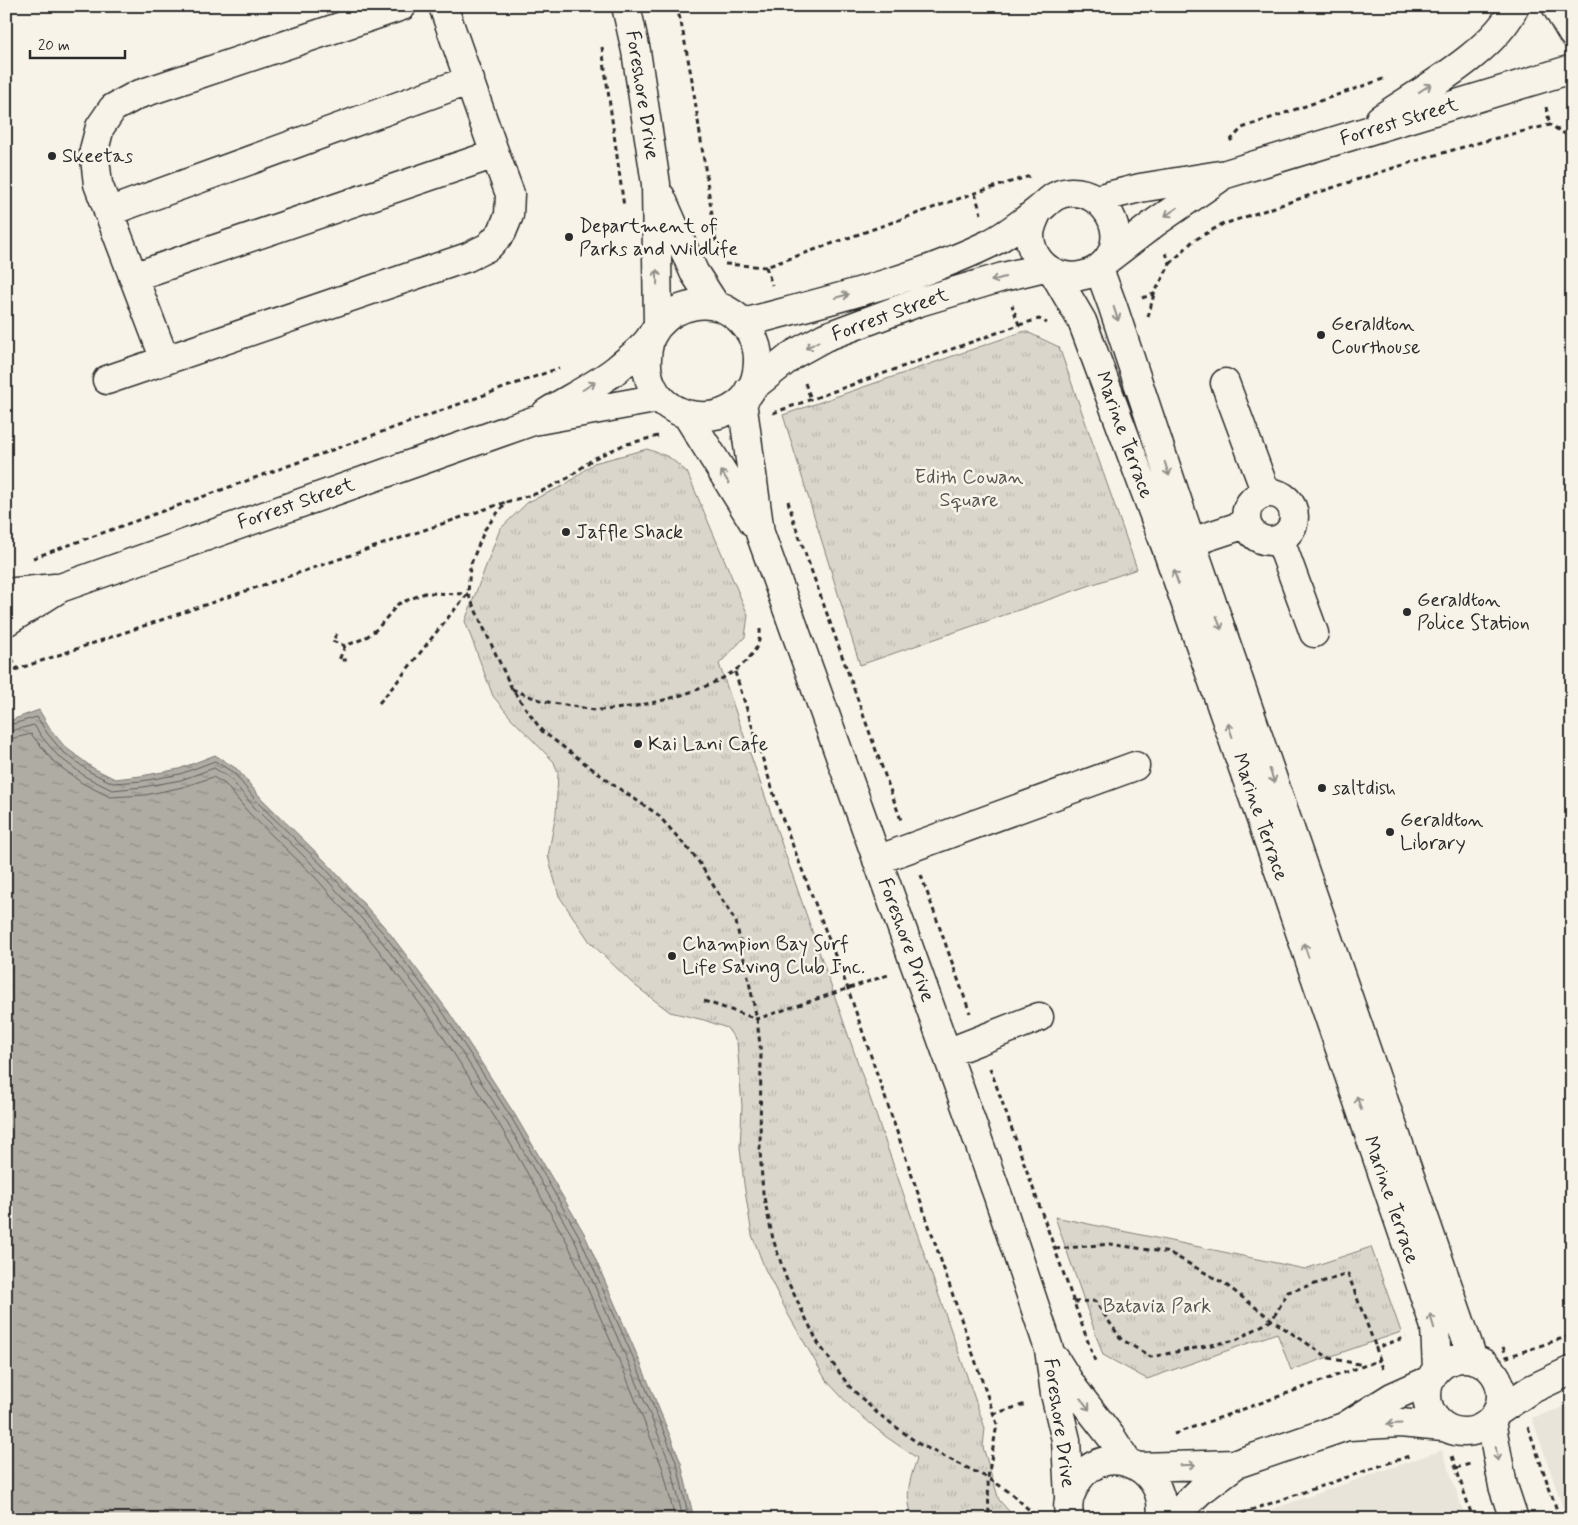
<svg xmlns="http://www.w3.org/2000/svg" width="1578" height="1525" font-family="Mynerve,sans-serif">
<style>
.built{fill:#e8e4da}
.park{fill:url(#park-tufts);stroke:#82807c}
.water{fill:url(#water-ripples);stroke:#7a7874}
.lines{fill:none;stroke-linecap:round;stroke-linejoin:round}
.shore{stroke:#605f5b;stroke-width:1}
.minor-casing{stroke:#2b2b2b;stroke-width:31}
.major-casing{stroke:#2b2b2b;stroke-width:31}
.path{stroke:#2b2b2b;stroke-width:3;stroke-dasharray:5 4;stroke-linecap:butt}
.minor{stroke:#f7f3e8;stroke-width:28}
.major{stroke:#f7f3e8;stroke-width:28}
.oneway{stroke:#918f8a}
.poi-dot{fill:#2b2b2b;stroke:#f7f3e8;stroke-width:2}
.labels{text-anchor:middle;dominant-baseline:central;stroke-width:5;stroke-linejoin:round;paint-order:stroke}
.street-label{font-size:20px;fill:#2b2b2b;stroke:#f7f3e8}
.poi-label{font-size:20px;fill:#2b2b2b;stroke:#f7f3e8;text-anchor:start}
.park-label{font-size:20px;fill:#575653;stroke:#f7f3e8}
</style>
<defs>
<pattern id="park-tufts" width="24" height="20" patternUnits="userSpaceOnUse" patternTransform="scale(1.25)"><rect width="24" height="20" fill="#dad6cc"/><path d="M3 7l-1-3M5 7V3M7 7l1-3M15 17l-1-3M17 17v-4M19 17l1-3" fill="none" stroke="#bbb8af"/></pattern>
<pattern id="water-ripples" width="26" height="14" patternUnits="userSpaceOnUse" patternTransform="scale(1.25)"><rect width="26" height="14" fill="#afaca4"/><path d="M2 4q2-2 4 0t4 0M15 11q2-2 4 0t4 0" fill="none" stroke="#8f8c86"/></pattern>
</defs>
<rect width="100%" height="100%" fill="#f7f3e8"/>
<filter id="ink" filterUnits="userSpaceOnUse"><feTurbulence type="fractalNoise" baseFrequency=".02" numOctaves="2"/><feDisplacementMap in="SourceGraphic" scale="10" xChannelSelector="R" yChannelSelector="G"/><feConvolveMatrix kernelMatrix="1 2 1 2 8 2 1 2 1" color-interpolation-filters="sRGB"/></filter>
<g filter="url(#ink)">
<path class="built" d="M1572 1404V1519H1567L1532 1418Z
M1442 1450 1466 1519H1244Z"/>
<path class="park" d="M1025 331 1059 347 1137 569 860 665 783 415Z
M647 449 669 457 687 472 748 615 745 637 719 664 985 1428 983 1447 999 1500 1016 1519H914C903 1496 910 1481 917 1458L885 1436 851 1407 826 1380 789 1316 765 1269 752 1235 744 1184 740 1148 742 1106 737 1042 727 1028 704 1020 670 1012 633 984 590 942 559 896 548 856 556 814 558 774 554 762 511 718 493 696 465 621 500 529 528 502 565 485 594 463Z
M1055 1217 1305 1269 1371 1247 1401 1332 1291 1370 1277 1333 1147 1379 1103 1355Z"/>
<path class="water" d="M39 710 51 730 65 747 93 768 115 779 141 776 179 769 215 755 237 769 262 799 328 864 388 931 448 1011 515 1115 584 1233 640 1362 681 1463 694 1519H6V722Z"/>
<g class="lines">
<path class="shore" d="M6 726 37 717 47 733 62 751 90 772 113 783 142 781 180 774 215 761 234 773 258 803 325 868 384 934 444 1014 511 1117 579 1236 636 1364 677 1464 689 1519
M6 732 34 725 42 737 58 756 86 777 112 790 143 787 181 780 214 768 230 778 254 807 320 872 379 938 439 1017 506 1121 574 1239 630 1366 671 1466 683 1519
M6 740 31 734 54 762 82 783 110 797 145 795 183 787 213 777 225 784 248 812 315 877 373 943 433 1021 499 1124 567 1242 623 1369 663 1469 675 1519"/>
<g class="minor-casing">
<path id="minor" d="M626 6 636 51 656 184 658 326
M1380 119C1421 91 1495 51 1515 6
M661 197 694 272 716 306
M1096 199 1140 188 1226 174 1572 69
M108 212 470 80
M1108 259 1156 222 1218 179
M1099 269 1113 307 1191 542 1473 1359
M1054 273 1082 321 1167 550 1287 894 1435 1327 1437 1369
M133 277 495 154
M744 323C826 301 912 281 989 244 1005 236 1022 223 1036 212 1048 203 1053 193 1071 192 1105 191 1128 232 1108 259 1084 291 1032 277 1030 236 1030 227 1034 219 1038 211
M165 360 98 184 94 150 100 127 113 108 137 95 402 6
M107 380 468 257 488 247 502 232 509 215 510 194 495 154 443 6
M1225 383 1266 493
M749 390 794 354 825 337 919 302 1003 277 1045 267
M742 401 760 533 998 1196 1049 1349 1055 1394 1066 1440 1069 1497
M546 413C568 399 597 385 617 369 627 360 642 350 650 338 653 334 655 329 658 326 676 304 710 297 733 314 747 324 758 341 758 359 759 443 625 433 650 339
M687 415 754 523
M1246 517a24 24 0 1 1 48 0a24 24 0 1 1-48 0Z
M1280 540 1314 633
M1173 548 1246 524
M6 593 55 588
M6 622 60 588 533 421 660 398
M877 860 1135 766
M947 1053 1039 1017
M1427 1395a37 37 0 1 1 74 0a37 37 0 1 1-74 0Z
M1055 1359 1074 1389 1112 1438 1128 1463
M1499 1411 1530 1390 1572 1370
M1491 1421 1503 1486 1514 1519
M1349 1426 1400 1423 1443 1427
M1140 1467 1236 1464
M1070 1519C1067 1509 1068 1498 1073 1489 1096 1437 1169 1461 1161 1519
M1171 1519 1200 1491 1236 1464 1344 1427 1392 1397 1430 1380"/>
</g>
<g class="major-casing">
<path id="major" d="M1556 6 1572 33"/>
</g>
<path class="path" d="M676 6 681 22 692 80 716 242
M602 47 624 207
M1546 107 1550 125
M1230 141 1242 128 1383 79
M975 193 981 214
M725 264 766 267 975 193 1030 176
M1170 264 1193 241 1221 225C1330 189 1438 150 1550 125L1572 138
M766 267 772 285
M1142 298 1154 294 1170 264 1166 253
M1148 317 1154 294
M1019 325 1039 319 1047 323
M805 383 811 399
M773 413 1019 325 1012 305
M658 436 623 445 593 459 568 478 538 493 506 502 485 529 470 566 468 594 512 689 542 731 615 786 657 814 697 859 736 922 757 1019 761 1054 760 1150 763 1193 773 1239 786 1278 818 1343 849 1386 876 1412 919 1444 988 1478 1011 1493 1038 1518
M788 501 794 522 901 820
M33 558 559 368
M337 634 332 641 345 646 365 638 377 629 398 604 425 593 468 594
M345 646 339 660H350
M8 651 17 668
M735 672 778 807 848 989 997 1424 988 1478 989 1519
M6 673 506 502
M512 689C522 693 533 698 544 701 555 704 567 705 578 707 584 708 591 710 597 710 639 710 764 684 760 629
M379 703C410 668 437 629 468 594
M921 875 970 1013
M704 1001 757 1019 888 975
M990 1068 1096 1364
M1055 1249 1110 1244 1170 1253 1225 1284 1272 1320 1329 1358 1363 1365
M1074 1302 1095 1301 1121 1339 1151 1357 1236 1340 1272 1320 1288 1292 1348 1274 1376 1348
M1503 1347 1507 1357 1572 1335
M1383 1369 1376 1348 1406 1337
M993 1414 1026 1404
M1528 1427 1560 1519
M1174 1434 1380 1360
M1452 1456 1473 1519
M1456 1468 1470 1464
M1225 1519 1409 1456"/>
<use href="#minor" class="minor"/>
<use href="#major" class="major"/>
</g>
<defs><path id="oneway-shaft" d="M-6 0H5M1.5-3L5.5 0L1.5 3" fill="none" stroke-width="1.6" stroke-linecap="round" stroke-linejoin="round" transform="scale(1.25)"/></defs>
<g class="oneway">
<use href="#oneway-shaft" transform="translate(1425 88) rotate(-34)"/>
<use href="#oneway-shaft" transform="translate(1171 212) rotate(146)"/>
<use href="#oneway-shaft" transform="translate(657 277) rotate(-91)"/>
<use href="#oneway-shaft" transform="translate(998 279) rotate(164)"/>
<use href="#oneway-shaft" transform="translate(842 296) rotate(-16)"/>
<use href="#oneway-shaft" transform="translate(1116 314) rotate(72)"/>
<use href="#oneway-shaft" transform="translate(812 345) rotate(152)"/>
<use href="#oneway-shaft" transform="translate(589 386) rotate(-32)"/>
<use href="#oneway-shaft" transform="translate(1167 469) rotate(72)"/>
<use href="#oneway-shaft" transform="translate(725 477) rotate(-122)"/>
<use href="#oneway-shaft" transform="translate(1176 577) rotate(-109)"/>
<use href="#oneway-shaft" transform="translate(1219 623) rotate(71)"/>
<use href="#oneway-shaft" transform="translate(1230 730) rotate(-109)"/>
<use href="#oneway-shaft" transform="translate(1272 776) rotate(71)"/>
<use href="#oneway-shaft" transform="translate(1306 950) rotate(-109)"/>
<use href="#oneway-shaft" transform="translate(1359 1103) rotate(-109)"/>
<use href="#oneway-shaft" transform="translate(1432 1321) rotate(-107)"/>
<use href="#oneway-shaft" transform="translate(1085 1404) rotate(52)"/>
<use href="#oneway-shaft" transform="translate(1394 1424) rotate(177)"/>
<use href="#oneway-shaft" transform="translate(1497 1454) rotate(80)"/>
<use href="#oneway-shaft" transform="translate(1188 1465) rotate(-2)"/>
</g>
</g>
<g class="poi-dot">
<circle cx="52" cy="156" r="5"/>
<circle cx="569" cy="237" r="5"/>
<circle cx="1321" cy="335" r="5"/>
<circle cx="566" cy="532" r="5"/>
<circle cx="1407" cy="612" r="5"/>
<circle cx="638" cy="744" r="5"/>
<circle cx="1322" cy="788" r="5"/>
<circle cx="1390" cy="832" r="5"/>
<circle cx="672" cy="956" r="5"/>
</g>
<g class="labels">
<g class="street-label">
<text transform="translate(642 95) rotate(81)">Foreshore Drive</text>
<text transform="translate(1399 122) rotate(-17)">Forrest Street</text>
<text transform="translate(890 315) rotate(-20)">Forrest Street</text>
<text transform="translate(1124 435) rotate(70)">Marine Terrace</text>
<text transform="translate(296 504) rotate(-19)">Forrest Street</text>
<text transform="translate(1260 817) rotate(71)">Marine Terrace</text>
<text transform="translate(906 940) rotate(70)">Foreshore Drive</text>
<text transform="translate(1391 1200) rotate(71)">Marine Terrace</text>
<text transform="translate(1059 1423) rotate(82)">Foreshore Drive</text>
</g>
<g class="poi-label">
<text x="62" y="156">Skeetas</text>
<text x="579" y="226">Department of<tspan x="579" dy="23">Parks and Wildlife</tspan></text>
<text x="1331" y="324">Geraldton<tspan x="1331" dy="23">Courthouse</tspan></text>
<text x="576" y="532">Jaffle Shack</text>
<text x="1417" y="600">Geraldton<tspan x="1417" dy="23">Police Station</tspan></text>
<text x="648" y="744">Kai Lani Cafe</text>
<text x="1332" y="788">saltdish</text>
<text x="1400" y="820">Geraldton<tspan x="1400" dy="23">Library</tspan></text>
<text x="682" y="944">Champion Bay Surf<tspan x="682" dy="23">Life Saving Club Inc.</tspan></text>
</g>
<g class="park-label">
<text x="969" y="477">Edith Cowan<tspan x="969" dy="23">Square</tspan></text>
<text x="1157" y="1306">Batavia Park</text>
</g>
</g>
<rect width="1578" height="1525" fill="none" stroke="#f7f3e8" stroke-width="25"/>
<rect x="12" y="12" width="1553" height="1500" fill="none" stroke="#2b2b2b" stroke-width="2" filter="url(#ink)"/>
<path d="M30 50v8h95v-8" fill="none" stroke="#2b2b2b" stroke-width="2.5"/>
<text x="38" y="50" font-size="15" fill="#2b2b2b" stroke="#f7f3e8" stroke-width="4" paint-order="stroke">20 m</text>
</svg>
